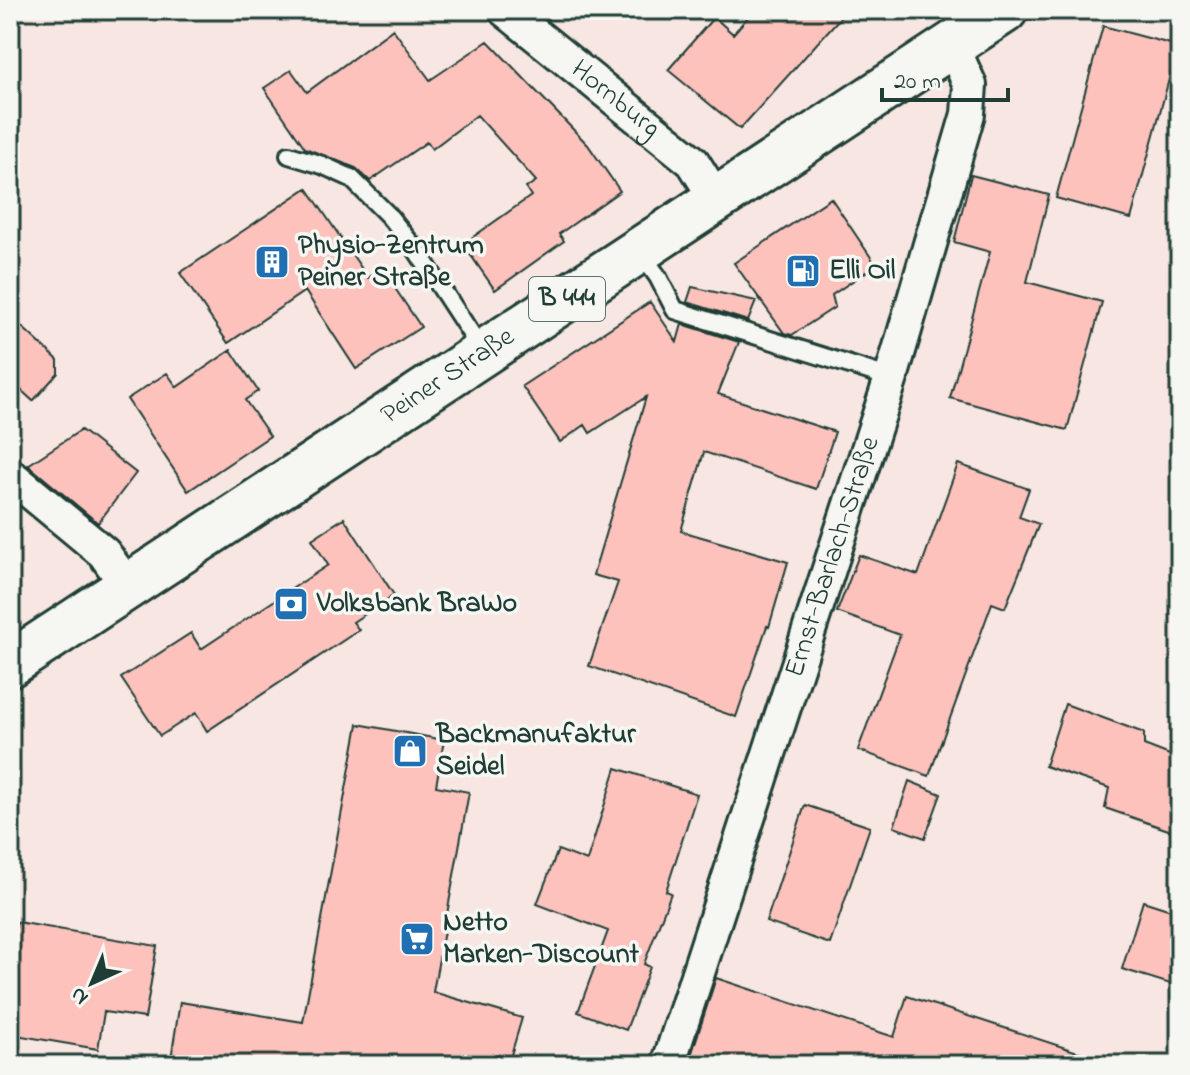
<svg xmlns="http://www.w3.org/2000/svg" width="1190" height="1075" font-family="'Indie Flower',sans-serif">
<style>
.building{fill:#fec2bd;stroke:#1f3d34;stroke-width:2}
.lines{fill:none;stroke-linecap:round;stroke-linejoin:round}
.lane-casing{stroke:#1f3d34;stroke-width:22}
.street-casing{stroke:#1f3d34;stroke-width:38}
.primary-casing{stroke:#1f3d34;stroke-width:50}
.lane{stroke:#f6f6f2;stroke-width:16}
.street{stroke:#f6f6f2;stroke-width:32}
.primary{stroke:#f6f6f2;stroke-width:44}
.labels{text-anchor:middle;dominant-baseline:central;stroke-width:7;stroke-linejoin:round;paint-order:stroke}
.shield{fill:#f6f6f2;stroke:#60746d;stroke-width:2}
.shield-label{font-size:26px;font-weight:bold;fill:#1f3d34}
.street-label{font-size:28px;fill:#1f3d34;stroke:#f6f6f2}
.poi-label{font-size:28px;font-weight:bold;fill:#1f3d34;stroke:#f6f6f2;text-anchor:start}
</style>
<rect width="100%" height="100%" fill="#f8e6e2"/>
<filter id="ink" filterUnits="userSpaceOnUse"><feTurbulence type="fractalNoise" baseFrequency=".0125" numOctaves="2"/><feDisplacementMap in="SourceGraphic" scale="16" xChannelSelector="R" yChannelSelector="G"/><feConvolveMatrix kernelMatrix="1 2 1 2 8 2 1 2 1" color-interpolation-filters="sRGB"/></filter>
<g filter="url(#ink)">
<path class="building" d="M754 10H847L740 129 668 70 714 17 733 34Z
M1103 26 1178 46 1131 219 1056 198Z
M393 29 430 80 488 41 588 145 620 191 559 234 564 241 495 290 463 244 531 196 526 188 536 181 477 115 432 149 427 142 370 181 356 168 305 148 264 88 291 70 307 92Z
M971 175 1049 195 1027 282 1102 302 1067 430 950 398 990 252 954 242Z
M307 188 368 278 382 269 421 327 356 369 305 291 228 343 180 273Z
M831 198 876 265 832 295 835 307 792 335 784 333 734 263Z
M692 287 756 301 748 321 687 302Z
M650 302 677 342 682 324 739 342 718 394 835 432 816 489 704 452 681 531 788 562 769 627 767 626 736 717 589 666 618 582 593 575 646 397 590 433 585 425 560 442 522 386Z
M10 316 58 360V373L33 401 10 380Z
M231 350 258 391 245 400 270 436 188 491 127 399 167 373 177 387Z
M81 430 136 473 98 523 28 465Z
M958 464 1029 489 1019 517 1039 524 1005 608 992 603 929 776 858 750 900 635 837 612 859 555 918 575Z
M344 518 394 595 353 622 359 630 207 731 196 713 160 736 121 678 191 633 201 649 328 565 312 539Z
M1065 704 1144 733V745L1180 759V834L1105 808 1109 788 1045 766Z
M358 724 444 740 436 786 469 792 433 992 522 1018 508 1065H170L180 1002 303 1022Z
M616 768 697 794 666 891 671 893 644 964 650 967 626 1030 578 1012 608 931 537 904 558 850 587 861Z
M909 781 941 794 925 838 894 827Z
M805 805 870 827 830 944 766 922Z
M1143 901 1180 913V987L1122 969Z
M17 922 157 946 145 1018 104 1012 98 1049 10 1034V948Z
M716 978 894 1037 907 996 1096 1058 1095 1065H710L690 1059Z"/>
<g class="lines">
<g class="lane-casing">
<path id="lane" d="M289 155 322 165 351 178 388 215 417 251 483 352
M640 252 658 277 675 310 891 378"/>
</g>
<g class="street-casing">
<g id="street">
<path id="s1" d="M505 10 693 162 716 199"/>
<path d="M10 475 104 553 128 587"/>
<path id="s2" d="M668 1065 891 378 968 114 970 85 952 45"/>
</g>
</g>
<g class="primary-casing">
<g id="primary">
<path id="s3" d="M10 664 1005 10"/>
</g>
</g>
<use href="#lane" class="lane"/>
<use href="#street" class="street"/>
<use href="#primary" class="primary"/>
</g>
</g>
<defs>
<g id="building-square" transform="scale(1.8)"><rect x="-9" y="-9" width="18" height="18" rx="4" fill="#1f6fb2" stroke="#f6f6f2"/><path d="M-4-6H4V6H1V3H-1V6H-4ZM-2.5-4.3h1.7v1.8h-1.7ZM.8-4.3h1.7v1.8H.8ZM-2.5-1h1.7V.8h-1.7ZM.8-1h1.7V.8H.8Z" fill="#fff"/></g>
<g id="fuel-square" transform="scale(1.8)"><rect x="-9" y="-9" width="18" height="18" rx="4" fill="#1f6fb2" stroke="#f6f6f2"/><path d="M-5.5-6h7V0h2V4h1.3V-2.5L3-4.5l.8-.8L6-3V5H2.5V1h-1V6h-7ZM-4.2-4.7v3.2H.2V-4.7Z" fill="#fff"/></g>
<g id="bank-square" transform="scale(1.8)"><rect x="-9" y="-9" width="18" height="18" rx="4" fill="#1f6fb2" stroke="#f6f6f2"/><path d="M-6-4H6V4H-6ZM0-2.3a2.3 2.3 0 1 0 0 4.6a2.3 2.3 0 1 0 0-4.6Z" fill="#fff"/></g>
<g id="shop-square" transform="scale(1.8)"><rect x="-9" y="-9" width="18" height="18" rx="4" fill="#1f6fb2" stroke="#f6f6f2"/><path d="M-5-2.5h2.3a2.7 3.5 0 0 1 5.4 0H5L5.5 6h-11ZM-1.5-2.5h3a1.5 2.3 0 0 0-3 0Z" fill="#fff"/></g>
<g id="supermarket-square" transform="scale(1.8)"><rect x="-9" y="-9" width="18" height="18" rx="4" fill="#1f6fb2" stroke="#f6f6f2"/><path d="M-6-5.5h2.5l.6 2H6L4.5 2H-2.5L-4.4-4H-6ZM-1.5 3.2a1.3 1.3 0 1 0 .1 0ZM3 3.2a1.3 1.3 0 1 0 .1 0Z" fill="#fff"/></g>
</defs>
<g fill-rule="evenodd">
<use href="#building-square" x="272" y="262"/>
<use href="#fuel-square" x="803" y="271"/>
<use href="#bank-square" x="291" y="604"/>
<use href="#shop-square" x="410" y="751"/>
<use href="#supermarket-square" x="417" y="939"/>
</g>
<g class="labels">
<rect class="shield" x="529" y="277" width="76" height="44" rx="6"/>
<g class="shield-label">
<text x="567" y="299">B 444</text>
</g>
<g class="street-label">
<text stroke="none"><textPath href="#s1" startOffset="142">Hornburg</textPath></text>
<text stroke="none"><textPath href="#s3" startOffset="524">Peiner Straße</textPath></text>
<text stroke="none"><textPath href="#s2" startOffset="534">Ernst-Barlach-Straße</textPath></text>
</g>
<g class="poi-label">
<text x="298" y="246">Physio-Zentrum<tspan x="298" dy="32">Peiner Straße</tspan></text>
<text x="829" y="271">Elli Oil</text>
<text x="317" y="604">Volksbank BraWo</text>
<text x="436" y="735">Backmanufaktur<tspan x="436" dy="32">Seidel</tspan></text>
<text x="443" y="923">Netto<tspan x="443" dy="32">Marken-Discount</tspan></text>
</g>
</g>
<rect width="1190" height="1075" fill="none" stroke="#f6f6f2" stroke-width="40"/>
<rect x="20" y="20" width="1150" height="1035" fill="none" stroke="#1f3d34" stroke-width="3" filter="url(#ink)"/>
<g transform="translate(92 983) rotate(224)" stroke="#f6f6f2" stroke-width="6" paint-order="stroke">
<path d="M0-6L14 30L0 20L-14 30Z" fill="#1f3d34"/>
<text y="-12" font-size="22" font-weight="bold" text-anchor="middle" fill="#1f3d34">N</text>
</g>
<path d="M882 88v12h126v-12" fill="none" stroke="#1f3d34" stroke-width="4"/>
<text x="894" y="88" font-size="24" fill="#1f3d34" stroke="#f6f6f2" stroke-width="6" paint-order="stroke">20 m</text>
</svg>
